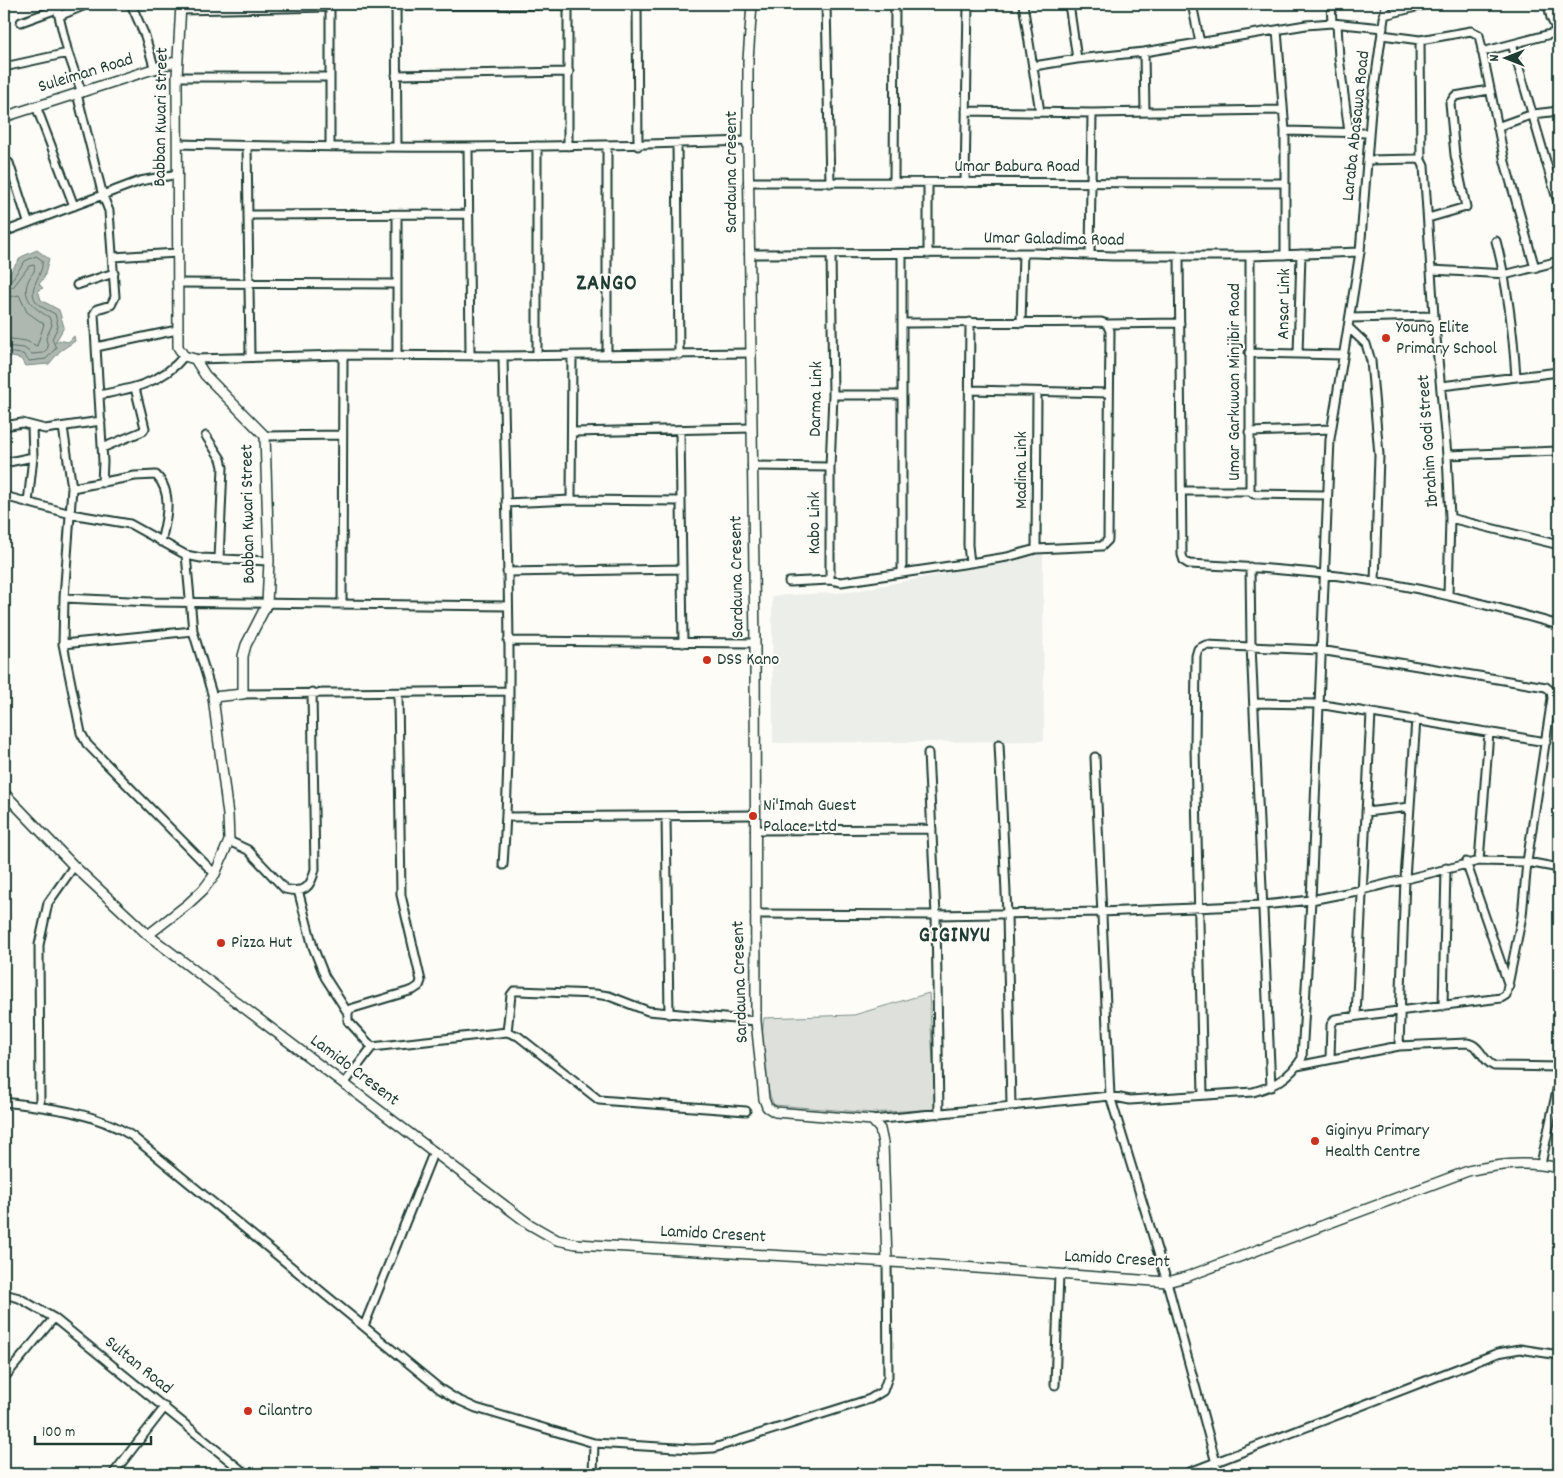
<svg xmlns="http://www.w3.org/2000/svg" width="1563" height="1478" font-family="Dekko,sans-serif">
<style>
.built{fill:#eceee9}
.green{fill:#dde0db;stroke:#7e8e88}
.water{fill:#aeb8b1;stroke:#75877f}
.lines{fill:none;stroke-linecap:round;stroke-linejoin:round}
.shore{stroke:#586e66;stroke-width:1}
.street-casing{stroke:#1f3d34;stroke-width:11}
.secondary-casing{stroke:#1f3d34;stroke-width:12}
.street{stroke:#fdfcf7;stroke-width:7}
.secondary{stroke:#fdfcf7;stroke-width:9}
.poi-dot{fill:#c8321e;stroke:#fdfcf7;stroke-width:2}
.labels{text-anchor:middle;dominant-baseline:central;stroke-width:4;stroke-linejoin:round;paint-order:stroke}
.street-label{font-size:18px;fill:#1f3d34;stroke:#fdfcf7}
.poi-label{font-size:18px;fill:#1f3d34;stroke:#fdfcf7;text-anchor:start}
.district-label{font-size:22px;font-weight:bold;letter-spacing:1px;fill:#1f3d34;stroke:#fdfcf7}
</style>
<rect width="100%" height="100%" fill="#fdfcf7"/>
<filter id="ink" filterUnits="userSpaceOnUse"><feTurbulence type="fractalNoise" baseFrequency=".02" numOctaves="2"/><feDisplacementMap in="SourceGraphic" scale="10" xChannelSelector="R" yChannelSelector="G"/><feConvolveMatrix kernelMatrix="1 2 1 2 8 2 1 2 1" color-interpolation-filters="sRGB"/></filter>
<g filter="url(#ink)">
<path class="built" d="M1043 554 1044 741 773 743 772 596 850 592Z"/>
<path class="green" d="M929 993 936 1109 872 1113 774 1105C763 1084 760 1041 764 1018L854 1015Z"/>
<path class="water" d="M37 250 49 259 44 278 39 284 43 288 38 290 41 300 59 310 64 327 55 343 59 340 68 342 74 336 75 341 60 351 49 364 25 366 21 359 4 355V281L21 257Z"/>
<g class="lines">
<path class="shore" d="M4 284 10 282 25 261 36 256 42 260C45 275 24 289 38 304 42 308 50 311 55 314L58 326 52 339 56 348 46 359 29 361 23 354 4 352
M4 290 14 286 29 266 34 265C36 272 32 273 29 279 20 298 35 309 49 317L52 325 46 338 48 348 43 353 32 354 24 348 4 346
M4 298 19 295 27 312 44 324 37 346 26 341 4 338"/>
<g class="street-casing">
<path id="street" d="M56 4 68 53 82 93
M131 4 145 36 155 70
M330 4V146
M396 4 397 146
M568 4V146
M637 4 638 146
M826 4 830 183
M1023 4 1040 112
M1069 4 1077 59
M1192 4 1200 43
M1331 4 1332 23
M1548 4 1551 18 1559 35
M396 5H568
M181 10 330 7
M1549 10H1559
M1384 15 1428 4
M59 16 88 4
M21 22 57 9
M1337 24 1339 58 1349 132
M1277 30 1285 131V255
M1382 35 1420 40 1471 31 1479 35 1505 162 1535 268
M1420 40 1421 160
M1512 44 1559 206
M1144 52 1145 112
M1482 52 1558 32
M1034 66 1077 59 1144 52 1306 25 1332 23 1383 28
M4 67 68 53
M396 75 569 72
M177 77H330
M77 94 103 196 109 211 115 297 111 305 97 309 94 314 103 462 102 483
M36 106 74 206
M966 111 1092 113 1283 110
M1497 127 1533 114 1559 111
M1285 131 1369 133
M178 144C367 149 558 148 748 141
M677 144 679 355
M247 146 250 356
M537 146V356
M468 148 470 356
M4 160 9 163 28 222
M1367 160 1417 159 1421 160 1424 166 1434 316 1447 455 1450 518 1448 595
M748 182 1285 183
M894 183 895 4
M965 183 968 4
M248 215 468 214
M397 215V355
M1428 218 1466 207 1455 155 1450 103 1455 96 1489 90
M4 232 140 181 178 174
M1496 241C1508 286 1513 331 1516 377
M749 254 1035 253 1113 256H1250L1360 252
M928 254V183
M1090 255 1092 113
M1179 256 1182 555 1184 561 1189 564C1276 568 1364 575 1449 596 1486 604 1523 615 1559 625
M1250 256V491L1254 494 1327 495
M113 257 177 253
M1431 270 1508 274 1559 261
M177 283 396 284
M77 285 114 273
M1350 318 1434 316
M903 323C969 322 1035 323 1101 322L1107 324 1110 331 1108 540 1102 546 1036 549 1007 557 970 563 968 545 970 322
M1021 323 1023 253
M1107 324 1180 323
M1348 327 1366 344 1371 361 1379 455 1375 582
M96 347 177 330
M1249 353 1343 355
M1298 354 1301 254
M607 355V146
M503 356C506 525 515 696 503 865
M195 359 343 355 503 356 751 353
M1441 386 1559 372
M970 390 1109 393
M99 395C131 389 163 383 184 356
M833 395H902V254
M4 426 22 423 45 429 101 421
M63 427 72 488 64 598 63 644 81 733 87 744 215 874
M680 430 683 643
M573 432 752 428
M1249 432 1331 429
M206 436 221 459 223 467 219 559
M265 436 342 435
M102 448 143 431 145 428 135 388
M1447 455 1559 451
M4 463 33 457
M752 466 830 467 833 395 831 254
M830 467V580
M72 488 135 476 156 475C174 493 166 520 161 542
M1182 491H1250
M4 496 71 514 130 524 186 555 201 558 269 561
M571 500 572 356
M28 503 33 457 32 426
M506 503 571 500 680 501
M1450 518 1559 545
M1036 549 1037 392
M186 555 193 631 213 697
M1250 567 1251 645 1271 1087
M507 572 681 569
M902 573V395
M789 582 830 580 841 582 970 563
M64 598 151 602 508 606
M342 605 343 355
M508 641 755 643
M63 644 193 631
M243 694 508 691
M1255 703 1318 704 1546 742
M999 744 1007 914 1011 1106
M928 753 936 915 939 1114
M1095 757 1110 1096 1167 1282 1219 1474
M1366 812 1410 807
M506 817 754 815
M666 817 669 1014
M755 830 932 829
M229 841 248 850 285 889C305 894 311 887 315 869L312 692
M1479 861 1489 732
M1466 862 1509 986
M298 890 313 947 325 977 348 1013V1021L372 1047
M755 914 936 915 1101 912 1263 905 1311 900 1362 890 1479 861 1527 862 1559 868
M1443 1006 1446 868
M348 1013 350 1009 413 990 419 986 421 981 401 895 398 693
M1356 1016 1371 713
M507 1032 511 995 514 991H519L595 994 609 996 648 1011 756 1021
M1399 1046 1405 879 1416 719
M1297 1066 1399 1046 1467 1043C1481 1045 1482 1061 1494 1066L1559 1067
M344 1084 372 1047 507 1032 518 1036 599 1100 746 1111
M1203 1095 1195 748 1196 656 1198 649 1206 645 1320 650 1546 687 1551 691 1552 698 1527 862 1522 916 1506 995 1501 998 1335 1019 1331 1025 1330 1059
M4 1102C47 1107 95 1112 132 1136L440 1389 456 1399 476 1408 594 1443 693 1449 714 1448 870 1399 883 1391 888 1377 887 1261
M40 1106 39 945 48 903 74 866
M872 1120 1110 1096 1130 1100 1253 1092C1274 1086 1290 1078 1302 1058L1311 900 1330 439 1360 252 1371 110 1386 4
M1541 1164 1559 1081
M4 1294 19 1298 54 1318 246 1474
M364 1326 434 1151
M4 1378 54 1318
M1055 1385 1059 1274
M113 1474 165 1407
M593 1474 594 1443
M1185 1474 1498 1353 1520 1349 1559 1355"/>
</g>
<g class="secondary-casing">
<path id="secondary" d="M752 4 748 60V141L755 643 756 1021 764 1099 767 1107 775 1112 872 1120 880 1129 883 1143 887 1261
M4 117 178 61
M4 793 74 866 148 935 529 1224 557 1240 576 1244 907 1263 1167 1282 1186 1277 1468 1171C1499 1164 1528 1161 1559 1168
M148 935 188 904 203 890 215 874 229 841 228 815 213 697 243 694V656L246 645 267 604 269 561 265 436 205 375 195 359 184 356 178 347 177 77 181 4"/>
</g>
<use href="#street" class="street"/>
<use href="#secondary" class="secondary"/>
</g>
</g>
<g class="poi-dot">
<circle cx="1386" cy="338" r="5"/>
<circle cx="707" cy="660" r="5"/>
<circle cx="753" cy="816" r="5"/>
<circle cx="221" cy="943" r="5"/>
<circle cx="1315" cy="1141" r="5"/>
<circle cx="248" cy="1411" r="5"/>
</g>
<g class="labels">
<g class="street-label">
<text transform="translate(86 74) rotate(-17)">Suleiman Road</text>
<text transform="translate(162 117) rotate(-89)">Babban Kwari Street</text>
<text transform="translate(1357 126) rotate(-84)">Laraba Abasawa Road</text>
<text x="1017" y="167">Umar Babura Road</text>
<text transform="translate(732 172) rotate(-90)">Sardauna Cresent</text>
<text transform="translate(1054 240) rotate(1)">Umar Galadima Road</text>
<text transform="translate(1285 304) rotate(-89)">Ansar Link</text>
<text transform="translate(1235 382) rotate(-90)">Umar Garkuwan Minjibir Road</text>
<text transform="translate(817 399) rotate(-89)">Darma Link</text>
<text transform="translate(1429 441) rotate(-94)">Ibrahim Godi Street</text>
<text transform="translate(1022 470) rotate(-90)">Madina Link</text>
<text transform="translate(249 514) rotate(-91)">Babban Kwari Street</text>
<text transform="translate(815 523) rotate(-90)">Kabo Link</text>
<text transform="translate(738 577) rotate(-91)">Sardauna Cresent</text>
<text transform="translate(741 982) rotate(-92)">Sardauna Cresent</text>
<text transform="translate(354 1071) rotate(37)">Lamido Cresent</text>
<text transform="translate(713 1235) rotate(3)">Lamido Cresent</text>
<text transform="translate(1117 1260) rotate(3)">Lamido Cresent</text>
<text transform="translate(138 1366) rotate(39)">Sultan Road</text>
</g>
<g class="poi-label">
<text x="1396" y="328">Young Elite<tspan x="1396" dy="21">Primary School</tspan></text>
<text x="717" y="660">DSS Kano</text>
<text x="763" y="806">Ni'Imah Guest<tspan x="763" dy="21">Palace. Ltd</tspan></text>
<text x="231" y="943">Pizza Hut</text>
<text x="1325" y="1131">Giginyu Primary<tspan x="1325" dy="21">Health Centre</tspan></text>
<text x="258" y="1411">Cilantro</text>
</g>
<g class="district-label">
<text x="607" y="284">ZANGO</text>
<text x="955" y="936">GIGINYU</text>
</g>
</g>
<rect width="1563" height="1478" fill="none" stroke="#fdfcf7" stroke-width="20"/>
<rect x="10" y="10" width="1543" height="1458" fill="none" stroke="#1f3d34" stroke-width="2" filter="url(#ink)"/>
<g transform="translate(1506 58) rotate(270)" stroke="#fdfcf7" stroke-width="4" paint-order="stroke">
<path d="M0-4L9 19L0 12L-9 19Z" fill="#1f3d34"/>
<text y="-8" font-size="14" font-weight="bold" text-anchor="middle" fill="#1f3d34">N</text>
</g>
<path d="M35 1436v8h116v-8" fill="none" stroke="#1f3d34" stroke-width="2.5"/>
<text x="42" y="1436" font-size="15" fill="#1f3d34" stroke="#fdfcf7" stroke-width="4" paint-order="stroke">100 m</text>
</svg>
